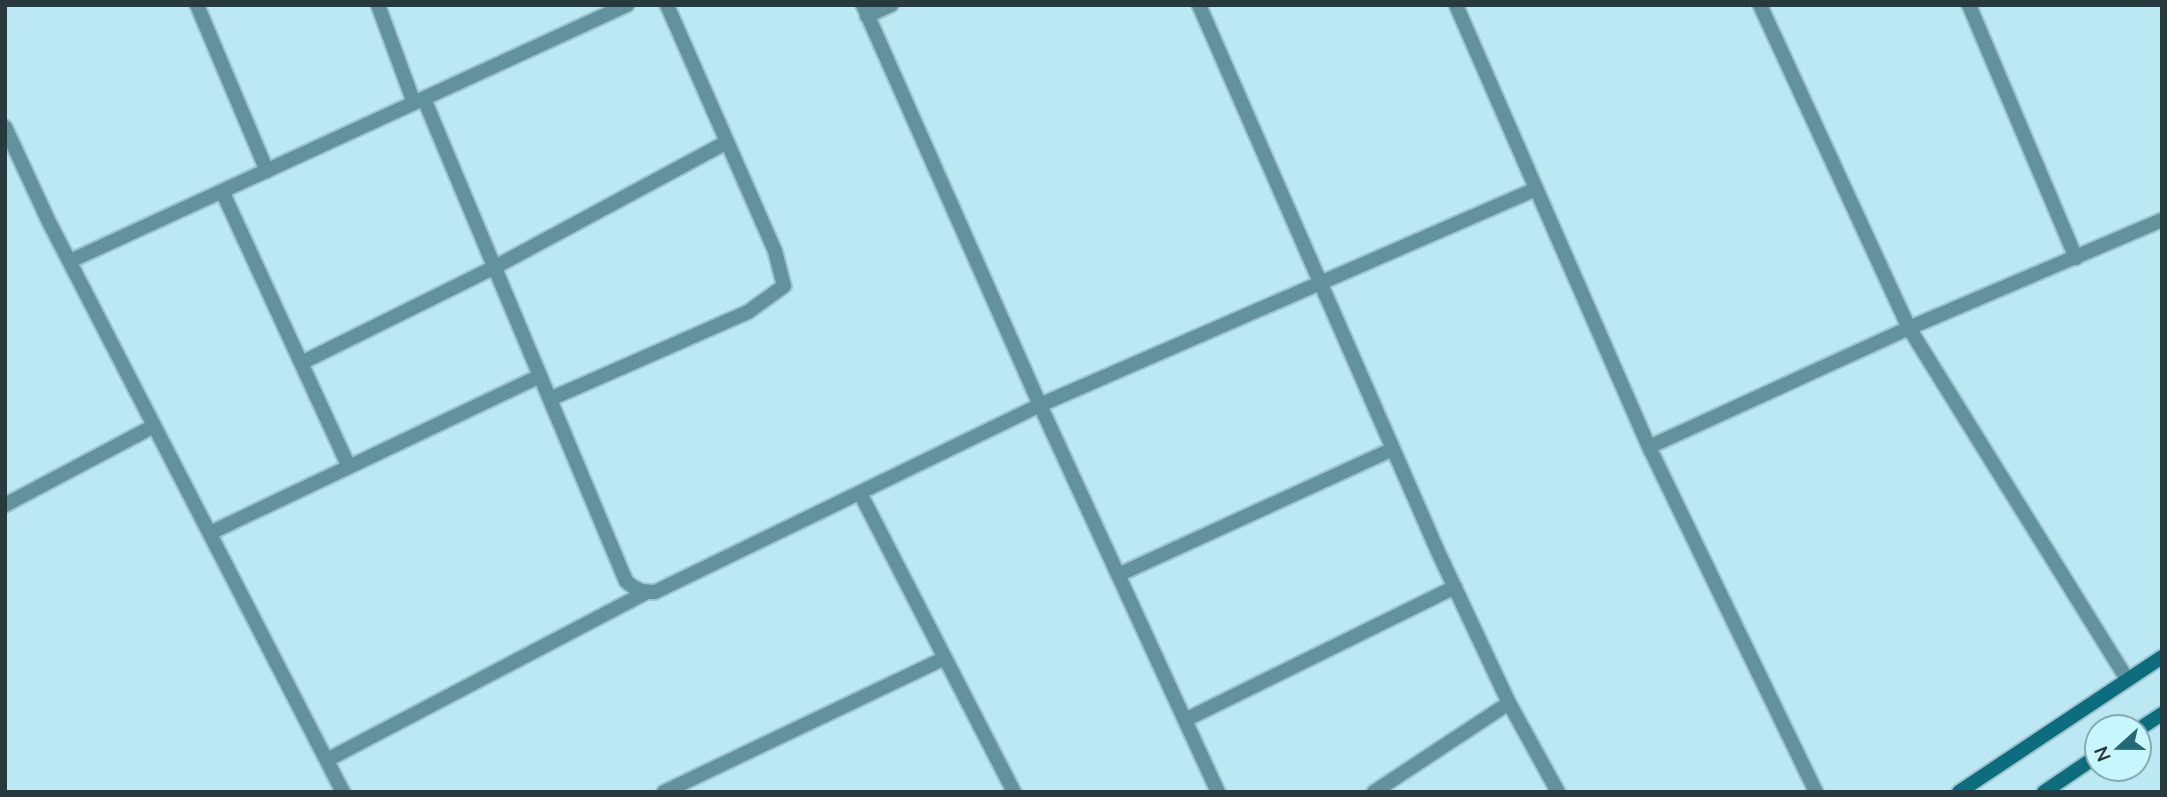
<svg xmlns="http://www.w3.org/2000/svg" width="2167" height="797" font-family="Mulish,sans-serif">
<style>
.lines{fill:none;stroke-linecap:round;stroke-linejoin:round}
.street-casing{stroke:#9ec5ce;stroke-width:18}
.secondary-casing{stroke:#9ec5ce;stroke-width:18}
.street{stroke:#62939d;stroke-width:14}
.secondary{stroke:#0c6e7d;stroke-width:14}
</style>
<rect width="100%" height="100%" fill="#bbe8f2"/>
<g class="lines">
<g class="street-casing">
<path id="street" d="M197 5 267 171
M378 5 414 103
M863 5 1040 405 1218 792
M1199 5 1439 554 1509 703 1558 792
M1456 5 1649 447 1816 792
M1760 5 1909 328 2127 679
M1969 5 2076 258
M867 16 891 5
M424 99 626 581C635 590 642 592 655 592L1040 405 1536 189
M5 127 49 222 343 792
M222 191 349 467
M70 261 627 5
M301 363 495 267 727 142
M550 399 748 312 784 286 775 251 667 5
M1649 447 1909 328 2162 220
M860 493 1014 792
M5 505 154 426
M210 533 540 376
M1118 575 1393 449
M1185 720 1455 587
M327 760 647 592
M664 792 945 658
M1374 792 1509 703"/>
</g>
<g class="secondary-casing">
<path id="secondary" d="M2139 729 2162 714
M1959 792 2162 657
M2044 792 2097 756"/>
</g>
<use href="#street" class="street"/>
<use href="#secondary" class="secondary"/>
</g>
<rect width="2167" height="797" fill="none" stroke="#283a3d" stroke-width="14"/>
<g transform="translate(2118 748) rotate(249)"><circle r="33" fill="#c8f6ff" stroke="#88abb1" stroke-width="2"/>
<path d="M0-5L12 26L0 18L-12 26Z" fill="#226a77"/>
<text y="-10" font-size="19" font-weight="bold" text-anchor="middle" fill="#283a3d">N</text>
</g>
</svg>
